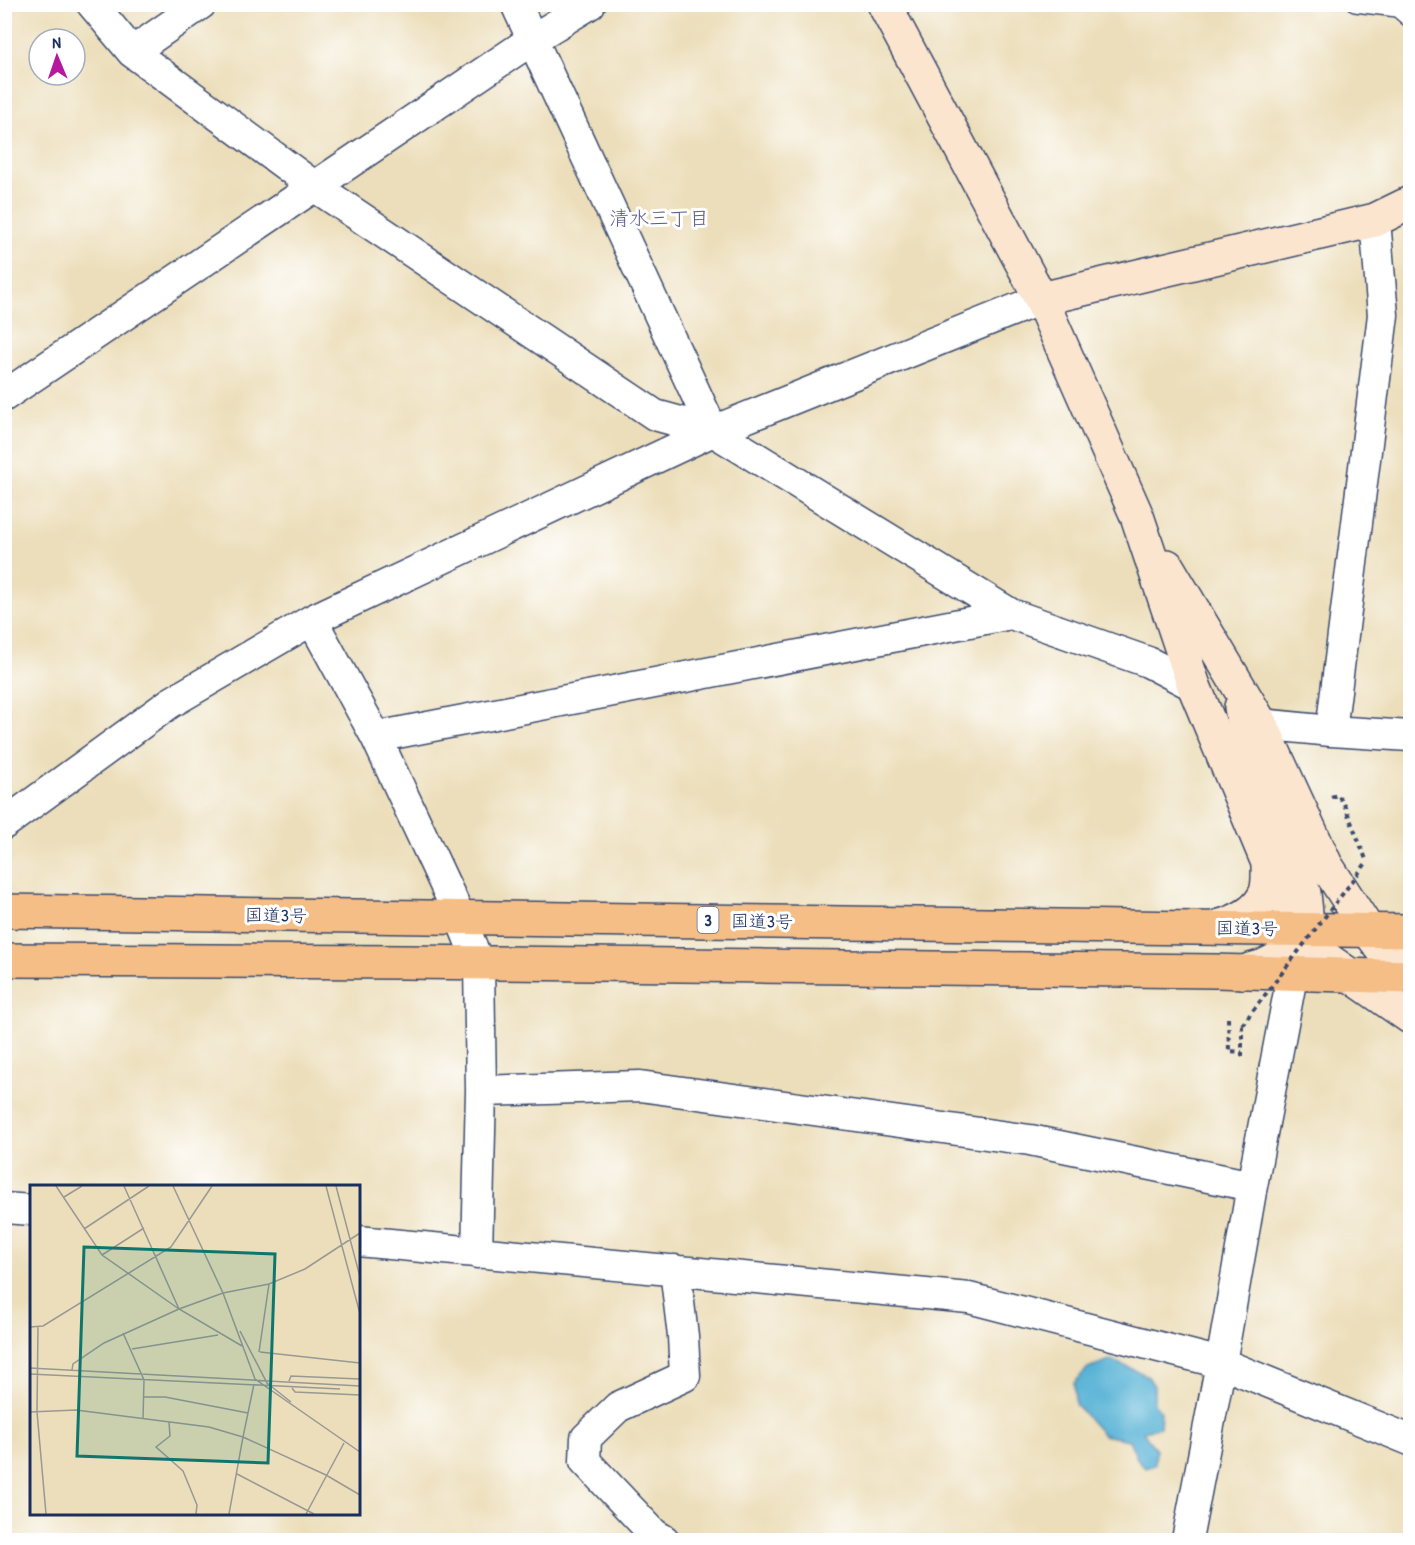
<svg xmlns="http://www.w3.org/2000/svg" width="1415" height="1545" font-family="'Patrick Hand','Klee One',sans-serif">
<style>
.water{fill:#57b2d5;stroke:#39709a;stroke-width:1.5}
.lines{fill:none;stroke-linecap:round;stroke-linejoin:round}
.lane-casing{stroke:#3a496c;stroke-width:18}
.street-casing{stroke:#3a496c;stroke-width:33}
.secondary-casing{stroke:#3a496c;stroke-width:36}
.highway-casing{stroke:#3a496c;stroke-width:36}
.path{stroke:#3a496c;stroke-width:4;stroke-dasharray:4.5 4.5;stroke-linecap:butt}
.lane{stroke:#fff;stroke-width:15}
.street{stroke:#fff;stroke-width:30}
.secondary{stroke:#fbe5cf;stroke-width:33}
.highway{stroke:#f6be87;stroke-width:33}
.path-bridge{stroke:#3a496c;stroke-width:4;stroke-dasharray:4.5 4.5;stroke-linecap:butt}
.labels{text-anchor:middle;dominant-baseline:central;stroke-width:6;stroke-linejoin:round;paint-order:stroke}
.shield{fill:#fff;stroke:#5f6d8e;stroke-width:1.5}
.shield-label{font-size:16px;font-weight:bold;fill:#1b2f5e}
.street-label{font-size:18px;fill:#1b2f5e;stroke:#fff}
.neighbourhood-label{font-size:20px;fill:#5b5c89;stroke:#fff}
.inset-road{fill:none;stroke:#989895;stroke-width:1.5}
.view{fill:#0f766e;fill-opacity:0.15;stroke:#0f766e;stroke-width:3}
.inset-edge{fill:none;stroke:#1b2f5e;stroke-width:3}
</style>
<rect width="100%" height="100%" fill="#fff"/>
<filter id="ink" filterUnits="userSpaceOnUse"><feTurbulence type="fractalNoise" baseFrequency=".0167" numOctaves="2"/><feDisplacementMap in="SourceGraphic" scale="12" xChannelSelector="R" yChannelSelector="G"/><feConvolveMatrix kernelMatrix="1 2 1 2 8 2 1 2 1" color-interpolation-filters="sRGB"/></filter>
<filter id="wash" filterUnits="userSpaceOnUse"><feTurbulence type="fractalNoise" baseFrequency=".008" numOctaves="4" result="noise"/><feDisplacementMap in="SourceGraphic" scale="24" xChannelSelector="R" yChannelSelector="G"/><feGaussianBlur stdDeviation="1.35" result="paint"/><feColorMatrix in="noise" values="0 0 0 0 0 0 0 0 0 0 0 0 0 0 0 0 0 1.4 0 .05"/><feComposite in="paint" operator="in"/></filter>
<g filter="url(#wash)">
<rect width="100%" height="100%" fill="#ecdeba"/>
<path class="water" d="M1110 1360 1147 1375 1154 1386V1403L1161 1411 1160 1427 1143 1431 1147 1438 1156 1449 1155 1465 1145 1468 1137 1458 1129 1440 1103 1435 1075 1404 1074 1383 1088 1368Z"/>
</g>
<g filter="url(#ink)">
<g class="lines">
<g class="lane-casing">
<path id="lane" d="M1355 4 1397 9 1410 20
M889 16 907 4"/>
</g>
<g class="street-casing">
<path id="street" d="M92 4 132 52 314 186 655 415 713 431
M516 4 713 431
M132 52 201 4
M1041 299 713 431 1011 614 1148 662 1194 686
M4 396 533 39 590 4
M312 620 376 737 460 917 479 964 481 1091 477 1253
M1261 724 1331 731 1383 315 1375 220
M1331 731 1410 736
M376 737 1011 614
M4 824 170 703 312 620 713 431
M1297 950 1252 1186 1221 1363 1410 1440
M481 1091 640 1086 1030 1140 1252 1186
M4 1208 32 1210
M358 1241 969 1298 1221 1363 1187 1540
M664 1540 654 1534 585 1461 586 1438 618 1407 685 1376 683 1336 675 1270"/>
</g>
<g class="secondary-casing">
<path id="secondary" d="M884 4 1041 299 1137 516 1194 686 1268 863 1300 929 1321 955 1410 1017
M1041 299 1375 220 1410 203
M1167 566 1261 724 1326 865 1368 930 1387 955 1410 974
M1241 707 1252 769 1294 863 1304 893 1306 913 1300 929 1290 946 1278 959 1264 966 1243 972
M1217 927C1236 922 1258 913 1266 892 1269 883 1268 873 1268 863"/>
</g>
<g class="highway-casing">
<path id="highway" d="M4 911 1410 931
M4 960 404 962 1216 971 1410 977"/>
</g>
<path class="path" d="M1331 797 1338 795 1344 804 1367 862
M1228 1018 1229 1051 1242 1052
M1242 1025V1060"/>
<use href="#lane" class="lane"/>
<use href="#street" class="street"/>
<use href="#secondary" class="secondary"/>
<use href="#highway" class="highway"/>
<path class="path-bridge" d="M1242 1025 1367 862"/>
</g>
</g>
<g class="labels">
<rect class="shield" x="697.5" y="907" width="21" height="26" rx="4.5"/>
<g class="shield-label">
<text x="708" y="920">3</text>
</g>
<g class="street-label">
<text transform="translate(276 915) rotate(1)">国道3号</text>
<text transform="translate(762 921) rotate(1)">国道3号</text>
<text transform="translate(1247 928) rotate(1)">国道3号</text>
</g>
<g class="neighbourhood-label">
<text x="659" y="217">清水三丁目</text>
</g>
</g>
<g transform="translate(30 1185)">
<rect width="330" height="330" fill="#ecdeba"/>
<path class="inset-road" d="M26 1 72 70 149 124M94 1 149 124M143 1 193 108 225 194 330 267M296 1 330 129M306 1 330 92M34 12 52 1M54 44 119 1M72 70 114 43M0 142 13 141 141 62 182 1M8 142 7 227 16 329M210 146 237 198 261 217M93 148 114 195 113 234M212 161 149 124 193 108 239 99 275 84 330 48M102 164 188 150M229 167 239 99M230 167 330 178M0 183 330 201M42 185 43 179 74 158 149 124M0 189 310 204M259 196 261 191 330 194M224 199 213 252 296 290 330 310M262 203 265 207 330 210M114 212H135L218 228M0 227 46 225 179 242 213 252 199 329M139 237 140 251 126 262 153 286 167 320 166 329M207 289 284 329M276 329 314 258"/>
<path class="view" d="M54 62 245 69 238 278 47 271Z"/>
<rect width="330" height="330" class="inset-edge"/>
</g>
<rect width="1415" height="1545" fill="none" stroke="#fff" stroke-width="24"/>
<g transform="translate(57 57) rotate(358)"><circle r="28" fill="#ffffff" stroke="#a4acbf" stroke-width="1.5"/>
<path d="M0-4.5L10 22L0 15L-10 22Z" fill="#b5179e"/>
<text y="-9" font-size="16" font-weight="bold" text-anchor="middle" fill="#1b2f5e">N</text>
</g>
</svg>
